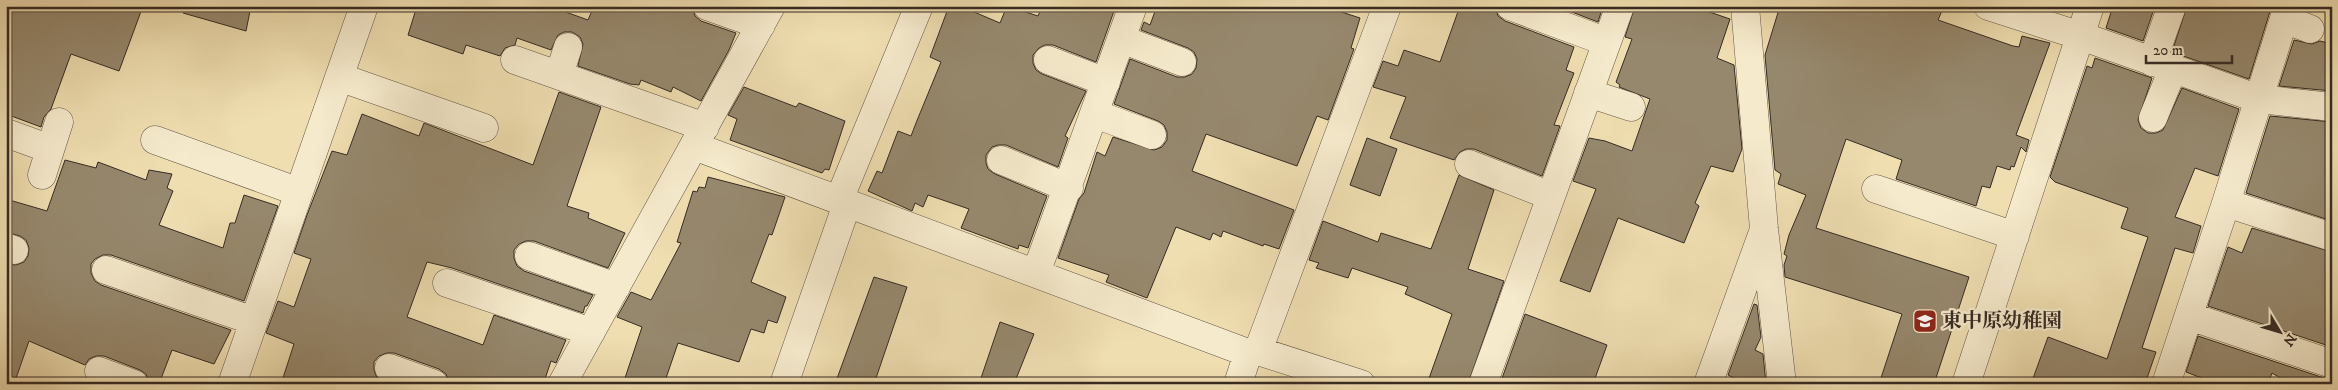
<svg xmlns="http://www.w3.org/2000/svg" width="2338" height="390" font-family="'IM FELL DW Pica','Noto Serif JP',serif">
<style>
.building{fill:#96886d;stroke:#362b24}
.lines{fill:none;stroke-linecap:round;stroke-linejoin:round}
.minor-casing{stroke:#645847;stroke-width:29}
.minor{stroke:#f5eacc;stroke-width:28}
.labels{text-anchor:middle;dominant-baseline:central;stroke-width:4.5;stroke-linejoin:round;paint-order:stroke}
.poi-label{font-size:20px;font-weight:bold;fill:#362b24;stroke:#f5eacc;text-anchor:start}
</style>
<rect width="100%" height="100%" fill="#efdeb0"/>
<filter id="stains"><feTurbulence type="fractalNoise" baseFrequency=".004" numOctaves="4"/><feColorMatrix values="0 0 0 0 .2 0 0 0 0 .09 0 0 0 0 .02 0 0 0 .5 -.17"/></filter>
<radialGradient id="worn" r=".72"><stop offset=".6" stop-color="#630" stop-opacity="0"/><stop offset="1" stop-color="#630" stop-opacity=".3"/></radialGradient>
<path class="building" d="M6 6H143L119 71 71 54 51 109 44 117 41 127 6 114Z
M184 6H251L246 31 183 13Z
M417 6H549L588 20 594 6H692L695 16 701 21 736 33 729 50 701 101 673 87 671 92 641 80 639 85 630 84 578 66 583 44 580 37 572 32H564L558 35 551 50 517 38 515 45 505 48 500 56 466 45 463 54 408 35Z
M949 6H960L1000 23 1007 6 1038 16 1042 6H1102L1114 11 1096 62 1053 45H1045L1039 48 1033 55V63L1036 70 1042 74 1086 91 1065 136 1068 138 1058 167 1006 145H998L992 147 986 155V163L988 169 995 174 1047 196 1028 248 1019 245 1018 249 961 228 969 209 928 195 923 207 915 203 912 211 868 191 877 171 882 173 898 131 911 136 916 123 941 62 930 57Z
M1157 6H1323L1360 18 1351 48 1354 49 1328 120 1317 116 1297 166 1206 134 1192 171 1294 210 1279 249 1264 244 1263 246 1223 231 1221 237 1213 233 1210 240 1176 227 1147 298 1106 282 1109 275 1058 258 1079 199 1084 193 1097 152 1105 156 1113 137 1154 150 1162 147 1167 140V132L1164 125 1158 121 1114 104 1130 59 1177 77H1185L1192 74 1196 68 1197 59 1194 52 1188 48 1141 30 1144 22 1150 25Z
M1460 6H1495L1498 16 1505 21 1574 47 1566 70 1574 73 1554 125 1560 126 1542 176 1474 149H1466L1460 152 1454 160 1390 138 1406 97 1373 87 1383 61 1398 66 1404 50 1440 62Z
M1556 6H1603L1598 22Z
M1635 6H1692L1730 19 1717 58 1734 65 1742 149 1733 172 1711 166 1695 203 1699 206 1684 243 1618 218 1590 292 1560 281 1596 189 1573 181 1589 138 1605 141 1632 151 1650 99 1619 87 1620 85 1616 82 1632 39 1625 37Z
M1780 6H1944L1938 20 2013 46 2019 47 2022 36 2050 43 2016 135 2029 140 2026 152 2021 147 2014 167 2011 166 2010 170 1997 166 1990 188 1982 186 1976 206 1896 179 1902 160 1846 139 1816 228 1969 277 1934 384H1879L1902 314 1785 277 1784 265 1787 256 1784 254 1789 235 1806 195 1778 184 1781 174 1775 170 1765 55Z
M2113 6H2155L2143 41 2106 28Z
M2187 6H2264L2271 8 2249 79 2172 52Z
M2294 40 2312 44 2320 41 2332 44V91L2279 86Z
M2095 58 2152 78 2138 120 2141 128 2148 133H2156L2163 130 2182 88 2239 109 2218 176 2195 168 2175 217 2201 226 2193 253 2175 248 2142 348 2156 352 2145 384H2031L2048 337 2107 359 2148 237 2121 228 2128 208 2055 182 2050 177 2087 66 2092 68Z
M744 87 796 107 799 103 845 121 829 170 825 169 822 173 730 140 737 119 728 115Z
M559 92 601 107 567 206 589 213 588 218 625 233 608 268 534 241H526L519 244 514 250V258L517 266 524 271 593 295 587 306H585L583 313 452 268 427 262 407 317 483 345 494 315 566 340 556 363 551 361 544 382 540 384H449L446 374 439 369 394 353H387L379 356 374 362V370L377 378 387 384H281L294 344 266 333 278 301 294 307 311 259 294 253 307 215 332 151 347 155 362 114 419 136 424 123 533 165Z
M2270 116 2332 122V221L2246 193Z
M1367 138 1397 149 1380 196 1350 185Z
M65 160 96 168 98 162 146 180 149 170 172 174 167 188 173 191 159 225 223 248 230 223H235L244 195 278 206 244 301 111 255H103L95 259 91 264V273L95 281 101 285 231 330 214 364 172 350 159 384H149L146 374 140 370 104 356H96L89 359 85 365 29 341 14 384H6V264L16 265 24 262 28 256 29 248 26 240 20 236 6 232V199L47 211Z
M1459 175 1494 190 1468 269 1504 281 1468 384H1427L1452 314 1405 294 1408 287 1352 268 1348 278 1316 268 1319 263 1309 260 1323 221 1378 242 1381 233 1431 249Z
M708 177 785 197 772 235 769 234 751 282 786 297 777 323 768 320 764 333 751 329 739 362 678 343 664 384H623L642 327 617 317 631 292 651 300 681 243 677 242 693 191 697 192 699 187 705 188Z
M2252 228 2332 252V347L2208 306 2228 247 2242 253Z
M874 277 907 287 874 384H835Z
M1754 304 1757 305 1761 337 1755 350 1763 354 1766 384H1746L1728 375Z
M1525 314 1607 345 1593 384H1500Z
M1000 322 1034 334 1014 384H979Z
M2198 336 2327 379H2329L2327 384H2291L2272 373 2268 384H2217L2186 372Z"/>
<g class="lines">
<g class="minor-casing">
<path id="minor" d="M707 6 761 25
M1510 6 1607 42
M1745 6 1764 229 1782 384
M1988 6 2081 36 2259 99 2332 107
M2284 19 2310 29
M1121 39 1182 62
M515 60 705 127
M1048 60 1106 82
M2152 62 2172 6
M559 75 568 47
M339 77 484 128
M1588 93 1631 107
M1095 114 1152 135
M2153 118 2173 69
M6 133 50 149
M155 140 299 192
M694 146 1248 353 1258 351 1361 384
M1001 160 1069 188
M1469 164 1551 196
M42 175 59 122
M1876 189 2015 236
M839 200 919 6
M2226 203 2332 237
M6 247 14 250
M529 256 616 287
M106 270 254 321
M1036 273 1133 6
M447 283 591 332
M2189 316 2332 364
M1258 351 1387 6
M389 368 434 384
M99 371 134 384
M232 384 364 6
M562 384 771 6
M784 384 847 204
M1238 384 1248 353
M1483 384 1620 6
M1708 384 1762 235
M1966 384 2090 6
M2166 384 2226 203 2288 6"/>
</g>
<use href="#minor" class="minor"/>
</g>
<defs>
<g id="school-square" transform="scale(1.25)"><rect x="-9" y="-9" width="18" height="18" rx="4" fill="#8f2418" stroke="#f5eacc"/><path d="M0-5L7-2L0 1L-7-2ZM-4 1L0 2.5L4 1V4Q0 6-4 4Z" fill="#fff"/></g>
</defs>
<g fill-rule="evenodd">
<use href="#school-square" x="1925" y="321"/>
</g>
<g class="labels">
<g class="poi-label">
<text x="1942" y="321">東中原幼稚園</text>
</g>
</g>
<rect width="2338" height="390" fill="none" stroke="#efdeb0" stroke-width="25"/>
<rect x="8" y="8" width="2323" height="375" fill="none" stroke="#362b24" stroke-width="2.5"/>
<rect x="12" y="12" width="2313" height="365" fill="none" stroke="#362b24"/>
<g transform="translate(2280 332) rotate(128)" stroke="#f5eacc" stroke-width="4" paint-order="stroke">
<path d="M0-4L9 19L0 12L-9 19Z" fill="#362b24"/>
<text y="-8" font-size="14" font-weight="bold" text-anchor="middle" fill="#362b24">N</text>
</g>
<path d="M2146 55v8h86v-8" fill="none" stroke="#362b24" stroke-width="2.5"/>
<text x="2153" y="55" font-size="15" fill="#362b24" stroke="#f5eacc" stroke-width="4" paint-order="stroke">20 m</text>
<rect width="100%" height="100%" filter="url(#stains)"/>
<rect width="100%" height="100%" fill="url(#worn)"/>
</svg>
